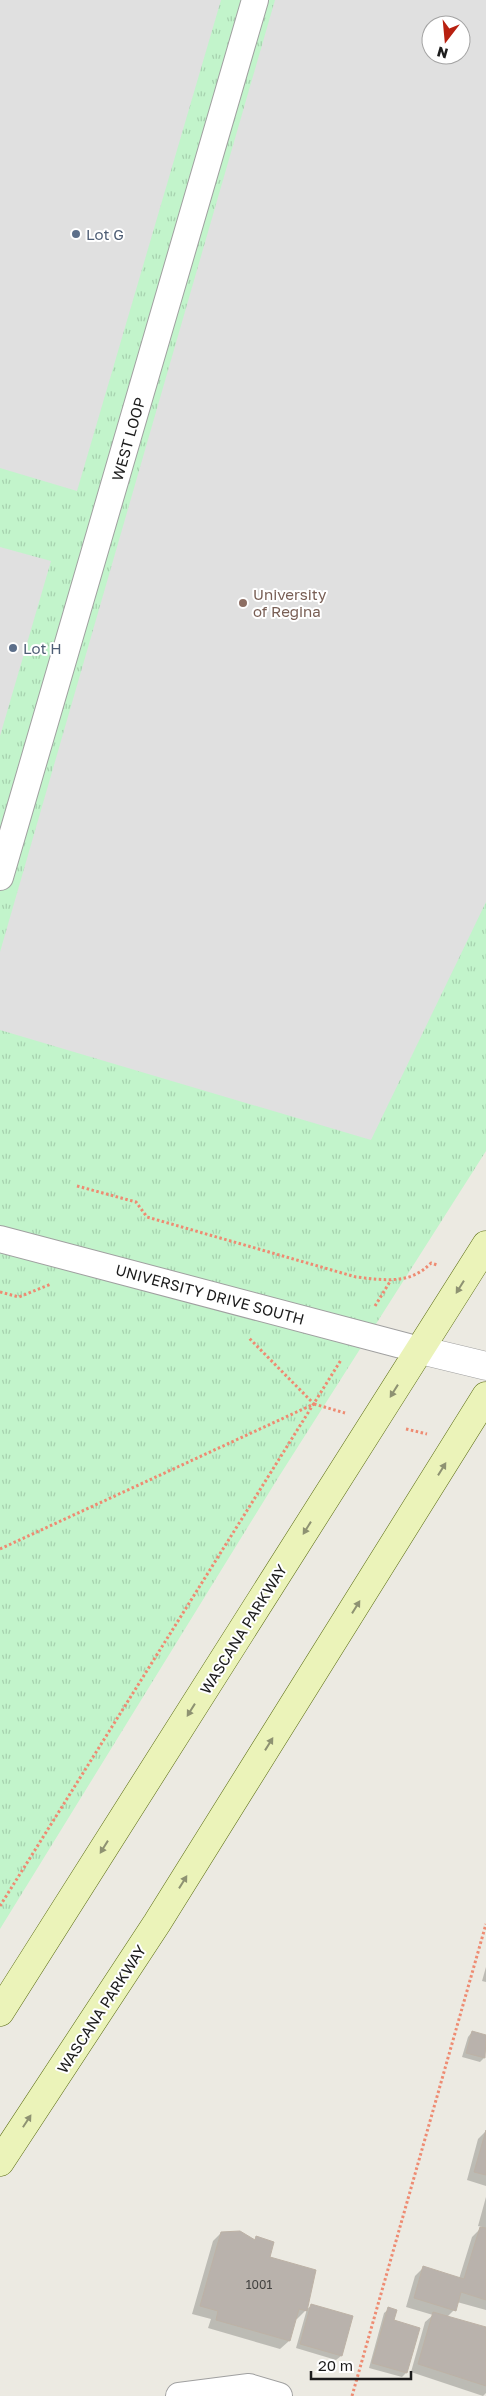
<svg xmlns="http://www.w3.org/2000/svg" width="486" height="2396" font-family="'Golos Text',sans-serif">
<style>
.park{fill:url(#park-tufts);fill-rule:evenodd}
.parking{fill:#e0e0e0;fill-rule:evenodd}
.shadow{fill:#0003}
.building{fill:#b9b2ac;stroke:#bdb2a6}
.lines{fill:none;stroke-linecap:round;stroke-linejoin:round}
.minor-casing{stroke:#a0a0a0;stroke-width:28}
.tertiary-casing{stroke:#a0a0a0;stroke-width:29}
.secondary-casing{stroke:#56680d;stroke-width:29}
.path{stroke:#ee8b72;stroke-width:3;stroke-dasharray:2.5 2.5;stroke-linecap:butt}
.minor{stroke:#fff;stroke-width:26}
.tertiary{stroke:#fff;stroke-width:28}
.secondary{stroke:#ebf3b9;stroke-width:28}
.oneway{fill:#8e9272}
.service-dot{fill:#5c6f8a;stroke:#fff;stroke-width:2}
.education-dot{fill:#8d6e63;stroke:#fff;stroke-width:2}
.labels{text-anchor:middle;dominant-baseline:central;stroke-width:4;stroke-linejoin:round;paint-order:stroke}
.number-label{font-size:12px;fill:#434240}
.service-label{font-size:15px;fill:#4e5e75;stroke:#fff;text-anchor:start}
.street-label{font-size:15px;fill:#1c1c1c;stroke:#fff}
.education-label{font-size:15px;fill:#785e54;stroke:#fff;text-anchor:start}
</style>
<defs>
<pattern id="park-tufts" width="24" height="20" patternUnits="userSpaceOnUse" patternTransform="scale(1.25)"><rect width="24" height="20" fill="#c2f4cb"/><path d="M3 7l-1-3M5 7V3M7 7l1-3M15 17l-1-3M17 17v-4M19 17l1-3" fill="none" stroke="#a6d1ae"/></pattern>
</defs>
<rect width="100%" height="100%" fill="#eceae2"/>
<path class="park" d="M0 0H486V1151L278 1478 0 1929ZM431 25H461V55H431Z"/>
<path class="parking" d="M0 0H221L77 491 0 468Z
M275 0H486V902L371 1140 0 1030V952ZM431 25H461V55H431Z
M0 547 51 561 0 736Z"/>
<path class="shadow" d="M486 1967V1982L482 1981Z
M472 2032 486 2036V2050L484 2058 480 2062 462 2057 468 2037Z
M486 2131V2186L467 2180 478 2139Z
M486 2197V2310L457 2302 454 2310 447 2317 486 2329V2393L483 2396 411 2372 425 2322 433 2315 406 2307 415 2276 423 2268 459 2279 472 2237 482 2227 478 2226Z
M221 2233 254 2241 257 2238 306 2310 297 2319 295 2318 289 2341 280 2349 208 2328 211 2319 192 2314 213 2241Z
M312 2305 352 2317 341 2356 336 2360 296 2348 307 2309Z
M389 2309 406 2373 402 2377 369 2368 384 2313Z"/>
<path class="building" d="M472 2031 486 2035 485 2058 466 2053Z
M486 2130V2175L474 2172Z
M480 2227 486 2228V2300L461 2292 456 2311 414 2298 423 2266 464 2279Z
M240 2231 255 2240 256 2236 274 2242 270 2257 316 2270 307 2311 299 2309 290 2341 216 2320 218 2311 200 2306 221 2232Z
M311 2304 353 2316 342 2356 300 2344Z
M388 2307 397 2310 394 2320 420 2328 407 2373 372 2363Z
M433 2312 486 2327V2386L418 2364Z"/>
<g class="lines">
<g class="minor-casing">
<path id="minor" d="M0 877 255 0
M0 1239 420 1350
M179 2396 249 2387 279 2396"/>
</g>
<g class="tertiary-casing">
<path id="tertiary" d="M420 1350 486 1366"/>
</g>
<g class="secondary-casing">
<path id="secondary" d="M0 2012 486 1245
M0 2162 157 1923 486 1396"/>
</g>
<path class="path" d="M77 1186 136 1202 147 1217 356 1277C384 1280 410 1285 431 1263L437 1265
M0 1292 19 1297 51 1284
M375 1306 391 1280
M314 1404 345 1413
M406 1429 427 1434
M0 1549 314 1404 249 1338
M0 1906 341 1360
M352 2396 486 1924"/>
<use href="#minor" class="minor"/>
<use href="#tertiary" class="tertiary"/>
<use href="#secondary" class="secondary"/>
</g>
<defs><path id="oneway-solid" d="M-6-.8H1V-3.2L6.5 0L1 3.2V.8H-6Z" transform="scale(1.25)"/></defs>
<g class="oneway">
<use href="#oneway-solid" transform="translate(460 1287) rotate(122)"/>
<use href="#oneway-solid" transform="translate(394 1391) rotate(122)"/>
<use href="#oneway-solid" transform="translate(442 1469) rotate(-58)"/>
<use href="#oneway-solid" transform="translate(307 1528) rotate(122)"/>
<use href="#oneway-solid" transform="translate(356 1607) rotate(-58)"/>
<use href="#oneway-solid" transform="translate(191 1710) rotate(122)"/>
<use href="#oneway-solid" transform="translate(269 1744) rotate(-58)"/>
<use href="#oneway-solid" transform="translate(104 1847) rotate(122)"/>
<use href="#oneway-solid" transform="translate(183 1882) rotate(-58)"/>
<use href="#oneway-solid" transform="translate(27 2121) rotate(-57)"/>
</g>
<g class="service-dot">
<circle cx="76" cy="234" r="5"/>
<circle cx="13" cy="648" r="5"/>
</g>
<circle class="education-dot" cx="243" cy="603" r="5"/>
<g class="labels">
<g class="number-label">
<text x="259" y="2284">1001</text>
</g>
<g class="service-label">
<text x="86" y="234">Lot G</text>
<text x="23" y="648">Lot H</text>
</g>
<g class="street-label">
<text transform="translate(128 439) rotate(-74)">WEST LOOP</text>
<text transform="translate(210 1294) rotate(15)">UNIVERSITY DRIVE SOUTH</text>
<text transform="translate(243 1629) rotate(-58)">WASCANA PARKWAY</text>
<text transform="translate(101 2009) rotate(-57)">WASCANA PARKWAY</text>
</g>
<g class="education-label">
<text x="253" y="594">University<tspan x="253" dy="17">of Regina</tspan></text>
</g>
</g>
<g transform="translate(446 40) rotate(196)"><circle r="24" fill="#ffffff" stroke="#a4a4a4"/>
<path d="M0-4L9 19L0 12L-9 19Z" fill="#b82010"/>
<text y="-8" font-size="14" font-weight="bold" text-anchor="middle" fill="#1c1c1c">N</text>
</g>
<path d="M311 2371v8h100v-8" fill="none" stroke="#1c1c1c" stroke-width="2.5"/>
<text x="318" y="2371" font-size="15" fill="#1c1c1c" stroke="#ffffff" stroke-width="4" paint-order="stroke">20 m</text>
</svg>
